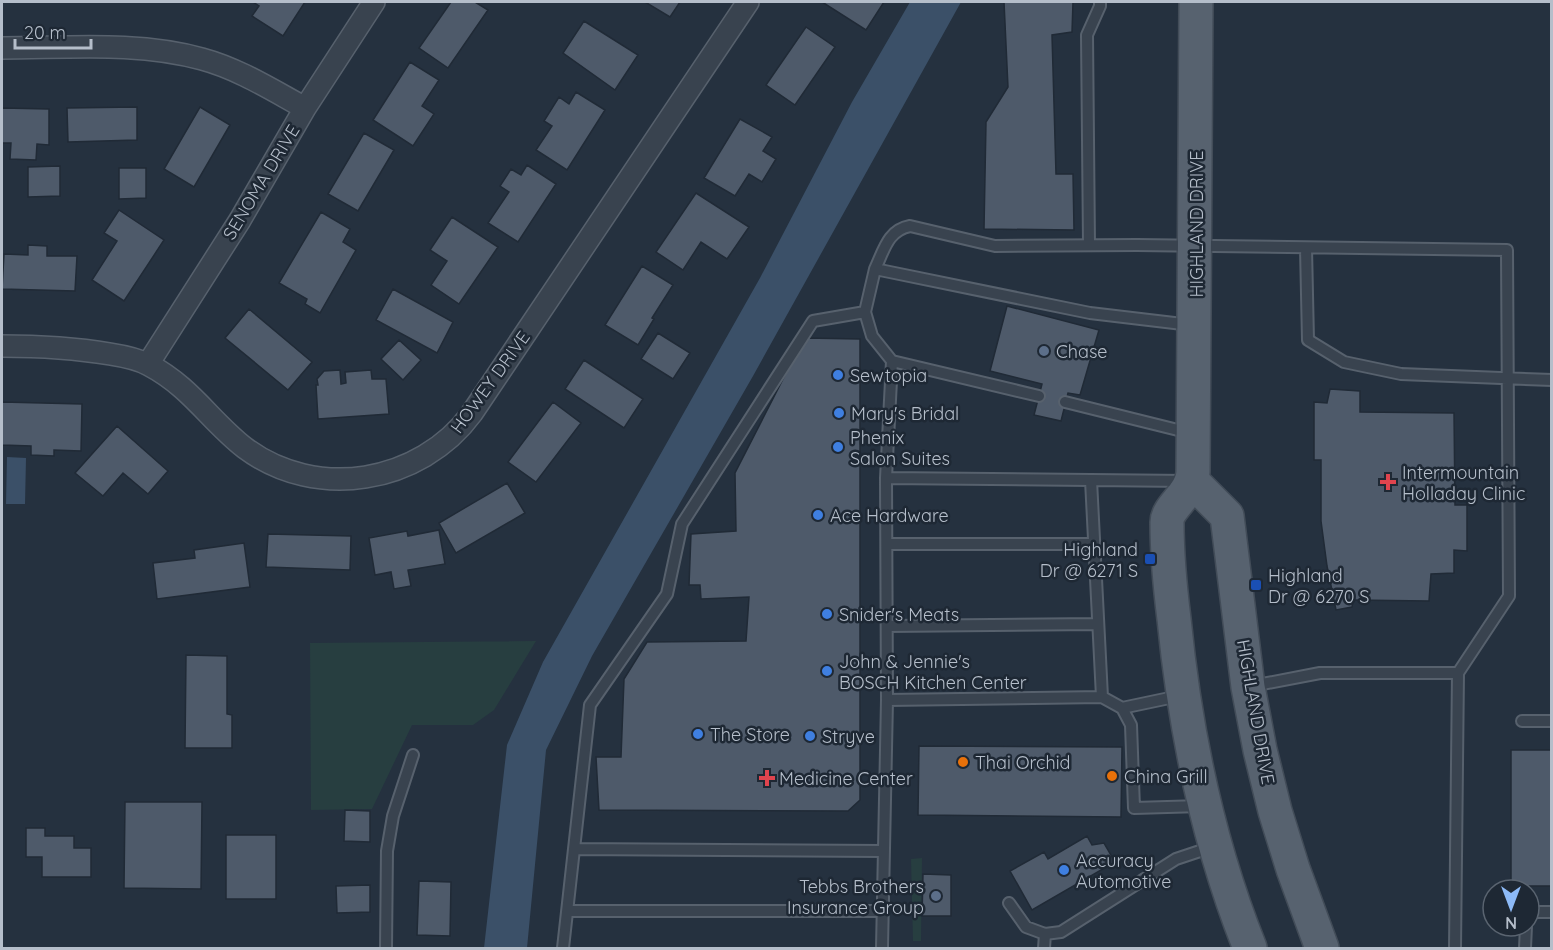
<svg xmlns="http://www.w3.org/2000/svg" width="1553" height="950" font-family="Quicksand,sans-serif">
<style>
.green{fill:#273e40}
.water{fill:#3b5068}
.building{fill:#4e5a6a;stroke:#202a36;stroke-width:1.5}
.lines{fill:none;stroke-linecap:round;stroke-linejoin:round}
.service-casing{stroke:#57616d;stroke-width:14}
.minor-casing{stroke:#57616d;stroke-width:24}
.primary-casing{stroke:#424c58;stroke-width:36}
.service{stroke:#39434f;stroke-width:10}
.minor{stroke:#39434f;stroke-width:21}
.primary{stroke:#57626f;stroke-width:33}
.service-dot{fill:#5c6f8a;stroke:#1e2834;stroke-width:2}
.shop-dot{fill:#3f7fe0;stroke:#1e2834;stroke-width:2}
.health-dot{fill:#e0444e;stroke:#1e2834;stroke-width:2}
.transit-dot{fill:#1a4fb4;stroke:#1e2834;stroke-width:2}
.food-dot{fill:#e8710a;stroke:#1e2834;stroke-width:2}
.labels{text-anchor:middle;dominant-baseline:central;stroke-width:5;stroke-linejoin:round;paint-order:stroke}
.street-label{font-size:18px;fill:#b5beca;stroke:#1e2834}
.poi-label{font-size:18px;fill:#b5beca;stroke:#1e2834;text-anchor:start}
</style>
<rect width="100%" height="100%" fill="#25313f"/>
<path class="green" d="M536 641 494 710 473 725H412L372 809 311 810 310 643Z
M922 858 921 941H913L911 859Z"/>
<path class="water" d="M910 2H961L753 376 592 656 546 750 527 948H484L507 745 543 662 760 278 852 102Z
M7 457 26 458 25 504H6Z"/>
<path class="building" d="M253 2H305L283 36 252 16 259 6Z
M451 2H475L488 10 448 68 419 48Z
M645 2H680L670 17Z
M822 2H884L866 30Z
M1004 2H1073L1072 32 1052 35 1056 174H1073L1074 230 984 229 986 122 1008 87Z
M584 21 638 55 615 90 563 53Z
M806 27 835 47 795 105 766 85Z
M410 62 439 80 422 106 434 114 413 146 373 120Z
M576 92 605 110 567 170 536 150 552 126 544 121 559 97 569 104Z
M137 107V140L68 142 67 108Z
M200 107 230 125 194 187 164 169Z
M2 108 49 109V145L37 144 36 160 10 159 11 143H2Z
M740 119 772 137 763 151 776 159 762 182 749 174 735 196 704 178Z
M364 133 394 150 358 211 328 194Z
M527 165 556 184 518 242 488 223 509 192 500 186 511 169 521 175Z
M60 166V196L28 197V167Z
M119 168H146V198L119 199Z
M696 193 749 227 727 259 701 242 683 270 656 252Z
M119 210 164 240 124 301 92 280 117 241 104 233Z
M321 212 350 229 343 242 356 250 320 313 305 304 307 299 279 283Z
M452 217 498 247 459 304 431 285 447 261 430 250Z
M28 245 47 246V256H77L75 291 2 289 4 254 28 255Z
M642 266 673 285 652 318 654 319 638 345 605 325Z
M393 289 453 322 437 353 376 320Z
M1007 306 1099 330 1080 395 1068 393 1061 421 1034 415 1042 384 990 371Z
M249 309 312 362 288 390 225 338Z
M658 333 690 353 673 379 641 359Z
M804 338 860 339V800L848 811 599 810 596 757H621L624 679 647 642 746 641 749 597 701 599 700 585H689L691 534 736 531 735 473Z
M399 340 421 360 403 380 381 359Z
M584 360 643 399 624 428 565 389Z
M340 370 341 384 346 383 345 372 371 370 372 379H386L389 414 318 419 316 385H318L317 379 324 371Z
M1330 389 1360 391V412L1454 413 1455 505H1467V551L1454 550V573L1431 574 1429 601 1353 600 1352 607 1336 610 1327 566 1321 521V460H1314V402L1327 403Z
M2 402 82 404 81 451 54 450V456L31 455V446L2 445Z
M553 402 581 423 536 482 508 462Z
M117 426 168 471 148 494 123 473 103 496 75 473Z
M507 483 525 513 456 553 439 523Z
M439 530 445 564 408 570 411 586 394 589 391 572 375 575 369 538 407 531 408 536Z
M268 534 351 536 350 570 266 567Z
M244 543 250 587 157 599 153 563 195 558 194 550Z
M186 655 227 656V714L232 715V748H185Z
M919 746 1122 747 1121 817 918 815Z
M1511 750H1552V886H1511Z
M125 802H202L201 889 124 888Z
M345 810 370 811V842L344 841Z
M26 828H45V836H74V848H91V877H42V857H26Z
M226 835H276V899H226Z
M1087 836 1092 845 1104 843 1115 862 1032 910 1010 871 1044 852 1048 859Z
M923 874 951 875V916H922Z
M419 881 451 882 450 936 417 935Z
M370 885V912L337 913 336 886Z"/>
<g class="lines">
<g class="service-casing">
<path id="service" d="M1089 245 1087 35 1100 6V2
M1306 248 1308 340 1344 362 1401 374 1552 380
M875 269C884 250 888 230 910 226L995 246 1137 245 1507 250 1509 596 1458 673 1455 948
M892 361 886 478 1091 480 1102 697 1122 708 1179 696
M1039 396 892 361 872 336 865 312 875 269 1090 313 1191 325
M1065 402 1190 433
M886 478 887 700
M1091 480 1187 481
M887 544H1094
M887 626 1098 624
M1252 686 1320 673H1458
M1122 708 1131 725 1134 808 1201 806
M1522 721H1552
M574 849 883 851
M1009 903 1026 927 1045 934
M568 911H882
M1529 912H1552
M386 948 387 851 393 816 413 755
M563 948 590 705 667 594 682 524 813 321 865 312
M882 948 887 700 1102 697
M1044 948 1045 934 1061 932 1176 859 1212 847
M1525 948 1526 926"/>
</g>
<g class="minor-casing">
<path id="minor" d="M2 48C67 48 138 41 202 59 239 69 272 90 305 108
M2 346C38 346 74 348 110 354 123 356 138 359 149 365 191 387 210 421 245 448 316 501 420 484 472 413L748 2
M148 364 240 220 305 108 374 2"/>
</g>
<g class="primary-casing">
<path id="primary" d="M1196 2C1196 158 1195 315 1193 472 1193 493 1167 507 1167 522 1167 554 1170 587 1174 619 1185 731 1208 843 1250 948
M1193 482 1227 516 1248 687 1260 750 1275 811 1293 869 1322 948"/>
</g>
<use href="#service" class="service"/>
<use href="#minor" class="minor"/>
<use href="#primary" class="primary"/>
</g>
<g class="service-dot">
<circle cx="1044" cy="351" r="6"/>
<circle cx="936" cy="896" r="6"/>
</g>
<g class="shop-dot">
<circle cx="838" cy="375" r="6"/>
<circle cx="839" cy="413" r="6"/>
<circle cx="838" cy="447" r="6"/>
<circle cx="818" cy="515" r="6"/>
<circle cx="827" cy="614" r="6"/>
<circle cx="827" cy="671" r="6"/>
<circle cx="698" cy="734" r="6"/>
<circle cx="810" cy="736" r="6"/>
<circle cx="1064" cy="870" r="6"/>
</g>
<g class="health-dot">
<path d="M1385 473h6v6h6v6h-6v6h-6v-6h-6v-6h6z"/>
<path d="M764 769h6v6h6v6h-6v6h-6v-6h-6v-6h6z"/>
</g>
<g class="transit-dot">
<rect x="1144" y="553" width="12" height="12" rx="3"/>
<rect x="1250" y="579" width="12" height="12" rx="3"/>
</g>
<g class="food-dot">
<circle cx="963" cy="762" r="6"/>
<circle cx="1112" cy="776" r="6"/>
</g>
<g class="labels">
<g class="street-label">
<text transform="translate(261 182) rotate(-59)">SENOMA DRIVE</text>
<text transform="translate(1196 224) rotate(-90)">HIGHLAND DRIVE</text>
<text transform="translate(490 382) rotate(-54)">HOWEY DRIVE</text>
<text transform="translate(1256 712) rotate(80)">HIGHLAND DRIVE</text>
</g>
<g class="poi-label">
<text x="1056" y="351">Chase</text>
<text x="850" y="375">Sewtopia</text>
<text x="851" y="413">Mary's Bridal</text>
<text x="850" y="437">Phenix<tspan x="850" dy="21">Salon Suites</tspan></text>
<text x="1402" y="472">Intermountain<tspan x="1402" dy="21">Holladay Clinic</tspan></text>
<text x="830" y="515">Ace Hardware</text>
<text x="1138" y="549" text-anchor="end">Highland<tspan x="1138" dy="21">Dr @ 6271 S</tspan></text>
<text x="1268" y="575">Highland<tspan x="1268" dy="21">Dr @ 6270 S</tspan></text>
<text x="839" y="614">Snider's Meats</text>
<text x="839" y="661">John &amp; Jennie's<tspan x="839" dy="21">BOSCH Kitchen Center</tspan></text>
<text x="710" y="734">The Store</text>
<text x="822" y="736">Stryve</text>
<text x="975" y="762">Thai Orchid</text>
<text x="1124" y="776">China Grill</text>
<text x="779" y="778">Medicine Center</text>
<text x="1076" y="860">Accuracy<tspan x="1076" dy="21">Automotive</tspan></text>
<text x="924" y="886" text-anchor="end">Tebbs Brothers<tspan x="924" dy="21">Insurance Group</tspan></text>
</g>
</g>
<rect width="1553" height="950" fill="none" stroke="#b5beca" stroke-width="6"/>
<g transform="translate(1511 908) rotate(180)"><circle r="28" fill="#1e2834" stroke="#5a6470" stroke-width="1.5"/>
<path d="M0-4.5L10 22L0 15L-10 22Z" fill="#8dbaf7"/>
<text y="-9" font-size="16" font-weight="bold" text-anchor="middle" fill="#b5beca">N</text>
</g>
<path d="M15 39v9h76v-9" fill="none" stroke="#b5beca" stroke-width="3"/>
<text x="24" y="39" font-size="18" fill="#b5beca" stroke="#1e2834" stroke-width="4.5" paint-order="stroke">20 m</text>
</svg>
